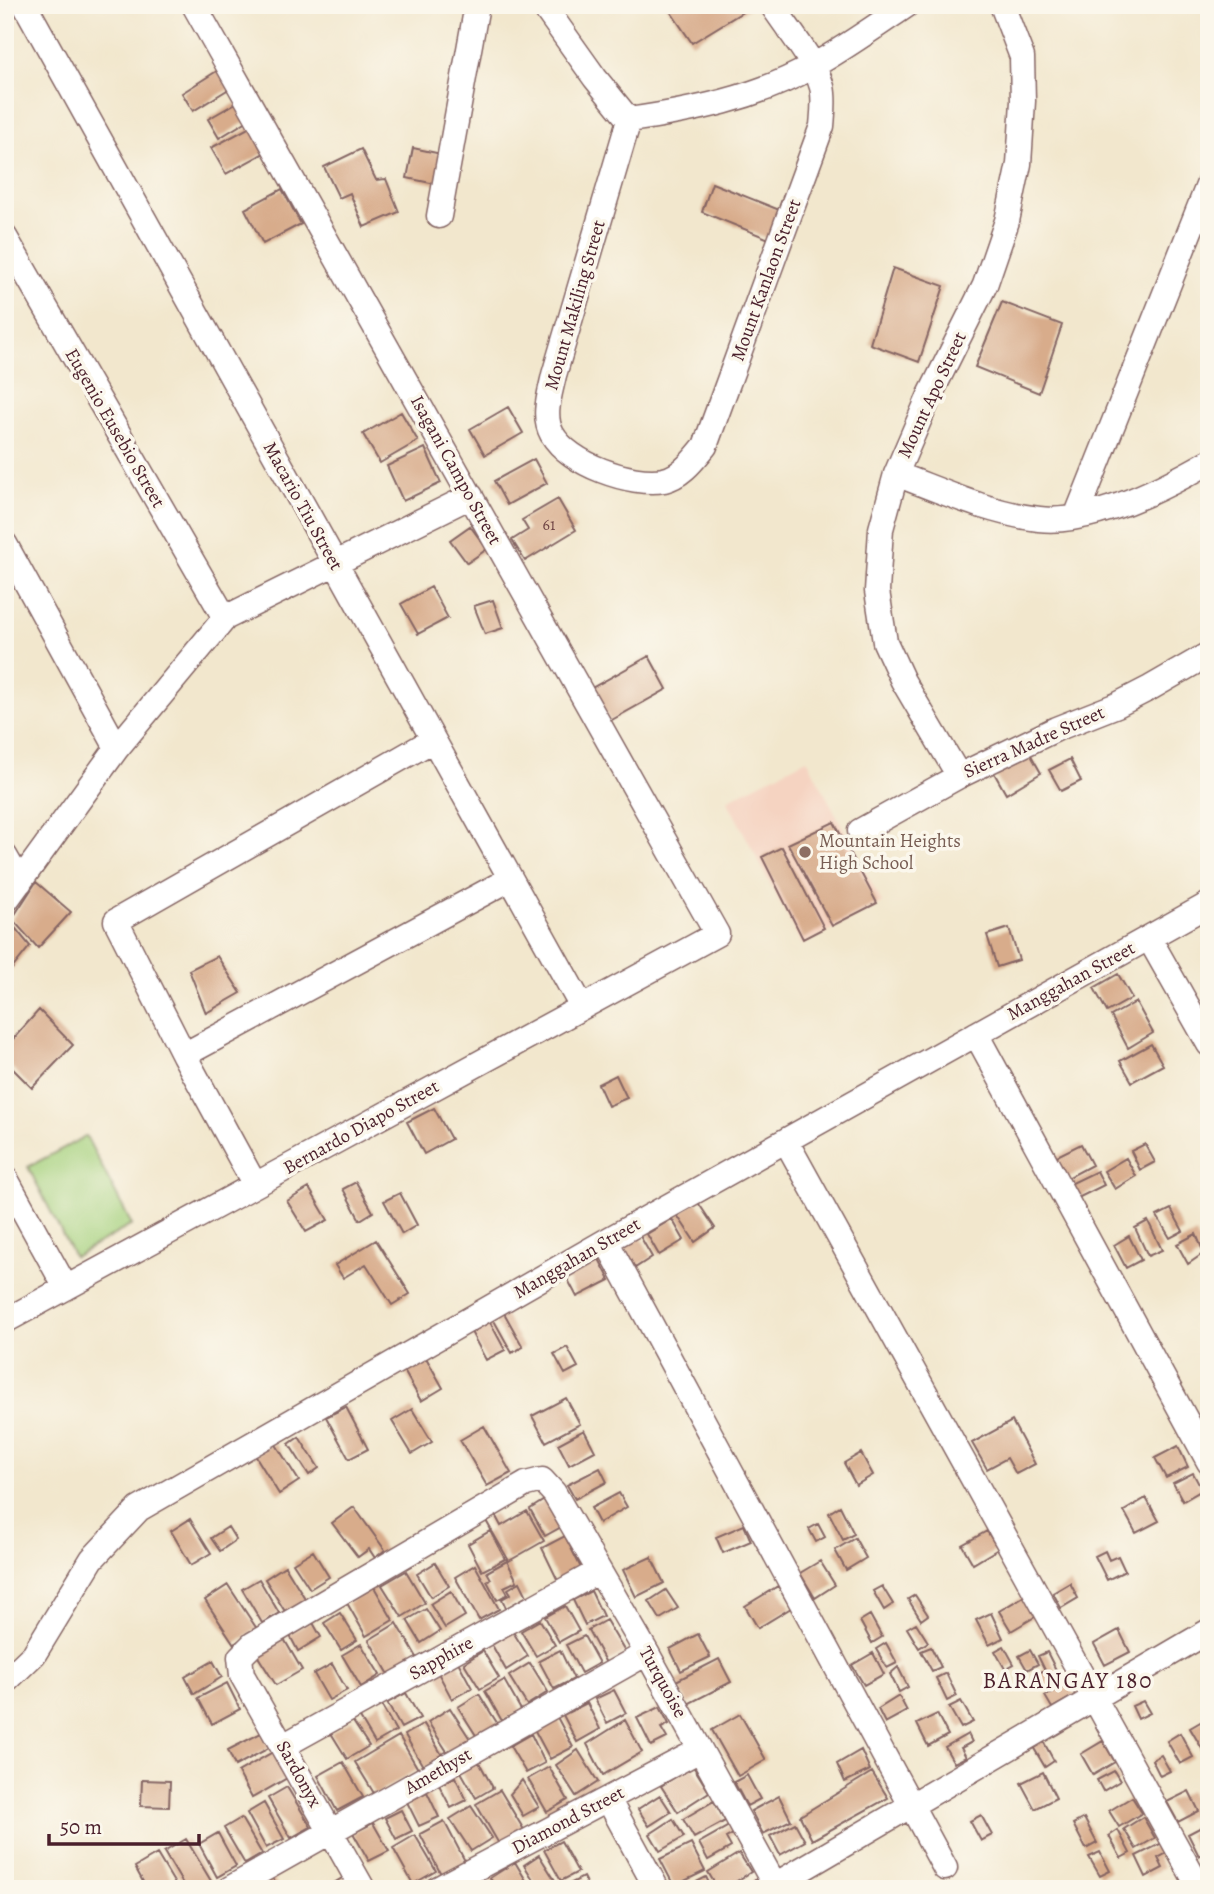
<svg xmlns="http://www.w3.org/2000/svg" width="1214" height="1894" font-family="Alegreya,serif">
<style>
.built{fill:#f5d3c1}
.green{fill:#a6d17e;stroke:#787854;stroke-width:2}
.building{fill:#d8ac8b}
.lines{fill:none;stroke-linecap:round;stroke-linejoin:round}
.minor-casing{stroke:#856564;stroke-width:27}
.minor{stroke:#fff;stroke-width:24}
.education-dot{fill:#8d6e63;stroke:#fbf7ec;stroke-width:2.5}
.labels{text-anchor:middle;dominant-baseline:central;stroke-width:7;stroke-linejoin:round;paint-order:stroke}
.number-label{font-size:16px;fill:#6e4243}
.street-label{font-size:19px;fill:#4a1f2b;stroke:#fbf7ec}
.education-label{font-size:19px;fill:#785e54;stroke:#fbf7ec;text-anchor:start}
.quarter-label{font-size:23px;letter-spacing:2px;fill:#4a1f2b;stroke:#fbf7ec}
</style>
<rect width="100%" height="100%" fill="#fbf7ec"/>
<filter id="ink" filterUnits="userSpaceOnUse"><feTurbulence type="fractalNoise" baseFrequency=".0143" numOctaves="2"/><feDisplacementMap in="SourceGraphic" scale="14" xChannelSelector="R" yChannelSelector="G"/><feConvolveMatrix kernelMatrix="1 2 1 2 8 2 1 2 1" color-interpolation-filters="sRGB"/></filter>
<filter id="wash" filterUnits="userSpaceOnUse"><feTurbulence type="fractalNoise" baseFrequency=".00686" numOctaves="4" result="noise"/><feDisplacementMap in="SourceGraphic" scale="28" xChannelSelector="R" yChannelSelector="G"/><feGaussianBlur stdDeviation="1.57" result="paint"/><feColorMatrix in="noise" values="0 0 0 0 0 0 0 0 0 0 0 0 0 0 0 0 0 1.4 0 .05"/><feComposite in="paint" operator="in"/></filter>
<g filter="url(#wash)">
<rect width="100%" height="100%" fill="#f2e7cd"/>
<path class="built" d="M807 759 882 903 802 945 727 800Z"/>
<path class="green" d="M86 1136 132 1225 74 1257 28 1167Z"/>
<g id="blocks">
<path class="building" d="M666 5H754L692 43Z
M220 69 232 87 193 111 182 93Z
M236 103 247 121 219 138 208 119Z
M252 126 266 152 226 174 211 148Z
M413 148 446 155 440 185 407 178Z
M361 149 376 180 386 179 399 212 364 227 350 193 339 198 324 167Z
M712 183 782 211 769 239 702 212Z
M282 189 301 224 263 244 245 209Z
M893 268 944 286 919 362 870 344Z
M1002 302 1062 325 1039 393 975 367Z
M508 407 523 433 485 455 470 429Z
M401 412 418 441 380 463 363 434Z
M425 448 441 483 403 501 387 466Z
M534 459 547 483 507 505 494 481Z
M558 499 576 530 525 561 512 540 528 530 522 520Z
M470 526 487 549 467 563 450 540Z
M431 587 448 618 418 634 401 604Z
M493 600 503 628 485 634 474 606Z
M649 656 667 689 610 721 592 688Z
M1028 750 1041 773 1006 794 993 771Z
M1070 759 1081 781 1061 791 1049 770Z
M834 822 877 903 832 926 788 844Z
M782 847 824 928 803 939 762 857Z
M36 882 71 912 38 948 12 919Z
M11 923 30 946 7 975 5 973V930Z
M1009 928 1019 960 997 967 987 935Z
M217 956 241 993 206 1013 189 970Z
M1118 974 1132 998 1107 1012 1094 988Z
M1136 1002 1153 1033 1128 1048 1111 1016Z
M39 1010 73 1045 32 1088 5 1061V1048Z
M1151 1044 1163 1065 1132 1082 1120 1061Z
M616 1075 627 1098 608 1106 598 1084Z
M434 1108 451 1139 424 1154 407 1122Z
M1081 1144 1092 1165 1062 1181 1051 1159Z
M1145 1144 1155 1162 1140 1170 1131 1151Z
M1126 1158 1136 1176 1115 1189 1104 1171Z
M1097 1171 1104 1185 1072 1201 1064 1187Z
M356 1182 373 1212 360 1220 343 1189Z
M309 1188 328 1220 306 1232 287 1201Z
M400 1193 417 1225 402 1234 384 1201Z
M697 1201 715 1228 695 1242 677 1215Z
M1171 1209 1183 1231 1170 1238 1157 1216Z
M672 1219 684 1240 659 1255 647 1234Z
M1148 1221 1162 1250 1148 1256 1135 1228Z
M1196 1234 1204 1253 1188 1264 1177 1244Z
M640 1236 652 1257 635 1268 622 1246Z
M1129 1236 1141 1260 1126 1268 1114 1245Z
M376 1240 410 1294 392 1305 366 1264 343 1278 335 1265Z
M599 1259 610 1280 577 1297 566 1276Z
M503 1311 523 1347 512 1353 492 1317Z
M490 1322 505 1350 486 1360 471 1332Z
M567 1347 578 1367 565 1374 554 1354Z
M425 1356 443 1388 421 1401 403 1369Z
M566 1398 580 1424 546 1442 532 1416Z
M346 1407 368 1449 349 1459 326 1417Z
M412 1409 432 1442 412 1454 392 1421Z
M1012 1421 1035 1464 1016 1474 1007 1458 987 1469 972 1443Z
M484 1426 511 1473 487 1486 460 1440Z
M584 1430 595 1451 569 1465 558 1444Z
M299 1437 319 1468 309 1475 289 1444Z
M275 1443 299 1481 279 1494 255 1455Z
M1178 1446 1188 1467 1166 1478 1155 1458Z
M861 1453 873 1475 856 1485 844 1463Z
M600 1468 607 1482 575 1499 567 1485Z
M1193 1473 1202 1490 1183 1501 1173 1483Z
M619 1493 627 1507 599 1523 591 1508Z
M1146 1498 1159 1521 1136 1533 1124 1511Z
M546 1499 561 1527 545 1536 530 1509Z
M840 1506 854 1534 843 1540 829 1513Z
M354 1507 385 1550 375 1558 369 1549 358 1557 332 1523Z
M527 1511 544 1541 509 1561 485 1519 494 1513 501 1526Z
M190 1519 211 1553 191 1565 171 1531Z
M818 1524 825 1537 816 1542 809 1529Z
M744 1525 751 1541 723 1553 716 1537Z
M228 1527 236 1540 220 1551 211 1538Z
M490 1531 505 1559 482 1571 468 1544Z
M987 1531 998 1549 973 1564 962 1545Z
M565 1536 582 1570 558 1581 542 1548Z
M855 1538 866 1558 846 1570 835 1550Z
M313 1551 329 1577 310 1589 293 1563Z
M1105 1551 1109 1560 1118 1556 1125 1571 1107 1580 1095 1556Z
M651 1557 664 1583 636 1597 623 1570Z
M507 1561 517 1581 504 1587 508 1594 497 1600 487 1581 491 1579 487 1572Z
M820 1561 835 1585 815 1598 800 1573Z
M435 1563 449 1586 431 1597 417 1574Z
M475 1565 499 1609 479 1620 455 1577Z
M285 1566 306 1600 286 1613 265 1579Z
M406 1571 425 1603 402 1617 382 1585Z
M259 1579 279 1613 262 1623 242 1589Z
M520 1582 527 1596 506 1608 502 1599 511 1594 508 1589Z
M1070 1583 1078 1598 1061 1608 1053 1593Z
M228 1585 257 1629 234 1644 205 1600Z
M778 1586 791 1608 758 1628 745 1606Z
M882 1586 893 1604 884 1610 873 1591Z
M374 1587 393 1620 366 1636 347 1603Z
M666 1590 678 1608 660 1619 649 1601Z
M451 1591 465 1616 445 1628 430 1604Z
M591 1591 603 1616 585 1625 573 1600Z
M915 1595 928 1615 921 1620 908 1599Z
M1026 1595 1038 1615 1011 1631 999 1611Z
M565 1606 579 1631 559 1642 545 1617Z
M426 1609 440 1631 421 1643 407 1620Z
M340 1613 357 1640 341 1650 324 1623Z
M991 1613 1003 1638 989 1645 976 1620Z
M870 1615 882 1637 872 1643 860 1621Z
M540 1620 555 1645 536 1656 521 1631Z
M606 1620 625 1652 606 1663 588 1630Z
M312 1621 321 1637 298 1651 289 1634Z
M397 1623 419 1661 391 1678 369 1640Z
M916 1623 928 1642 919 1648 907 1628Z
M1119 1630 1130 1652 1105 1665 1094 1644Z
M513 1632 528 1656 506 1670 492 1645Z
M698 1634 710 1657 681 1671 670 1649Z
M584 1636 599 1663 581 1673 566 1645Z
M284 1639 302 1670 276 1685 257 1655Z
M886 1643 897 1663 887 1668 876 1649Z
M361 1644 380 1675 361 1687 342 1655Z
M1004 1646 1014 1664 1005 1669 995 1651Z
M931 1647 941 1667 932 1671 921 1651Z
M560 1650 574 1679 554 1689 539 1661Z
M1030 1650 1038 1664 1027 1670 1019 1656Z
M483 1651 499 1678 480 1689 464 1663Z
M1047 1652 1061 1680 1042 1689 1035 1675 1045 1670 1038 1656Z
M873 1653 884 1674 864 1685 852 1665Z
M719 1659 731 1682 688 1704 676 1681Z
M457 1660 472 1688 452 1699 437 1671Z
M213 1661 222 1677 194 1694 185 1677Z
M530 1663 548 1692 527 1705 509 1676Z
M332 1664 347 1690 329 1700 314 1674Z
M898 1667 908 1687 899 1692 890 1674Z
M946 1673 957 1696 947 1701 936 1678Z
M504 1680 521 1710 502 1721 485 1691Z
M227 1683 240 1709 212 1724 198 1698Z
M1069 1683 1075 1695 1052 1708 1045 1696Z
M614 1690 626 1713 607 1723 595 1699Z
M406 1693 420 1718 401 1728 387 1703Z
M479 1694 499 1726 479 1740 458 1707Z
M899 1696 907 1711 885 1723 878 1709Z
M961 1701 973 1722 961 1728 949 1707Z
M1143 1701 1150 1713 1138 1719 1132 1706Z
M380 1703 396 1731 375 1743 359 1716Z
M587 1703 600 1729 577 1742 563 1715Z
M660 1707 669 1724 661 1728 667 1738 651 1746 637 1718Z
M450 1708 470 1739 448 1753 428 1722Z
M740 1714 766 1760 738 1776 712 1730Z
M937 1714 948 1735 928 1746 917 1724Z
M557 1717 573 1747 550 1759 534 1729Z
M1209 1717V1750L1204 1752 1190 1728Z
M352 1720 369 1746 347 1759 331 1733Z
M625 1720 642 1752 603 1775 587 1744Z
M424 1724 443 1757 424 1768 405 1735Z
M261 1733 269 1748 235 1766 228 1750Z
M1180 1733 1193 1757 1180 1764 1167 1741Z
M531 1734 545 1763 526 1773 510 1746Z
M968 1734 972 1742 961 1748 966 1757 954 1763 945 1747Z
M399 1736 418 1769 375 1795 355 1762Z
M1042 1739 1054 1761 1045 1767 1032 1745Z
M1103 1741 1115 1762 1093 1775 1081 1754Z
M578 1750 598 1782 576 1796 556 1765Z
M861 1750 870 1770 845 1782 837 1764Z
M273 1752 287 1778 252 1798 238 1772Z
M1161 1755 1170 1771 1160 1776 1152 1760Z
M343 1762 363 1797 337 1811 318 1776Z
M479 1762 493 1788 476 1798 461 1772Z
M693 1766 709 1792 678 1812 661 1786Z
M549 1767 568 1800 547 1812 528 1779Z
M1114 1771 1120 1781 1103 1791 1097 1780Z
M872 1772 888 1798 812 1840 800 1816Z
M1043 1772 1056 1798 1035 1809 1021 1783Z
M747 1775 760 1799 747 1806 734 1782Z
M455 1777 467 1800 451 1808 439 1785Z
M142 1780 170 1781 169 1807 141 1806Z
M522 1780 539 1807 523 1816 510 1794Z
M287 1787 311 1827 291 1838 268 1798Z
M500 1790 524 1830 499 1844 476 1804Z
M1189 1791 1199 1811 1178 1822 1167 1802Z
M427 1792 439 1817 419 1826 407 1802Z
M660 1795 671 1812 649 1826 638 1809Z
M779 1796 791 1820 763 1834 751 1811Z
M1132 1797 1142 1813 1119 1827 1109 1811Z
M714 1801 725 1821 694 1838 683 1819Z
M264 1803 284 1839 266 1848 247 1813Z
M471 1806 492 1838 471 1851 450 1819Z
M401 1810 412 1831 396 1839 385 1818Z
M981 1815 992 1835 981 1841 970 1821Z
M1143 1817 1155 1838 1136 1849 1124 1829Z
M241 1818 262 1854 245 1864 224 1828Z
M1084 1818 1097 1843 1086 1849 1073 1824Z
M673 1819 684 1837 660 1851 650 1834Z
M444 1821 466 1863 442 1876 420 1834Z
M373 1823 389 1851 369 1861 353 1833Z
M795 1823 805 1841 780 1855 770 1836Z
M1209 1823V1851L1199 1856 1188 1834Z
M729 1826 733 1834 726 1838 731 1847 708 1860 699 1843Z
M1118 1830 1130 1853 1121 1858 1109 1836Z
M218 1833 236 1866 217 1877 199 1844Z
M415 1835 436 1871 413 1884 393 1848Z
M186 1839 211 1881 197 1889H186L164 1852Z
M561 1841 578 1872 561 1881 544 1850Z
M1162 1843 1167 1853 1158 1858 1163 1868 1146 1877 1136 1856Z
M691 1844 705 1871 674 1886 660 1859Z
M1100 1852 1110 1871 1100 1876 1089 1857Z
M739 1853 751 1872 724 1889H718L708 1872Z
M157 1854 178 1889H147L135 1867Z
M539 1855 556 1882 545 1889H539L524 1865Z
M515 1862 531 1889H497L490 1878Z
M268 1869 279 1889H249Z
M344 1877 350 1889H324Z
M583 1877 589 1889H560Z
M706 1877 712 1889H683Z
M759 1878 765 1889H737Z"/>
</g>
</g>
<g filter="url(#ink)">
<use href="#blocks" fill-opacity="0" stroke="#856564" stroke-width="2"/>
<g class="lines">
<g class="minor-casing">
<path id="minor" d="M25 5 582 1007
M543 5 595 78 629 120
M629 120 554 375C550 394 542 416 552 434 569 464 631 486 664 480 682 476 694 459 705 446L822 126C823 113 825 99 822 87 815 61 787 28 772 5
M629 120C692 111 757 98 813 66 845 48 876 26 907 5
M439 216 477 5
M5 237 225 618
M896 474C942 491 989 513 1039 519 1091 525 1164 488 1209 462
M1076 517 1209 183
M5 544 117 748
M959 776 903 681 885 642 877 591 881 529 896 474 930 395 985 285 1007 221 1019 164 1023 101 1022 57 1002 5
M860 831 959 776 1056 729 1117 705 1150 688 1209 654
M5 856 20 882
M5 902 117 748 225 618 471 496
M1149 938 1209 1044
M976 1034 1209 1462
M184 1055 510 879
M786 1141 1200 1889
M5 1177 66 1288
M255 1185 184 1055 116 921 433 740
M606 1241 945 1868
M5 1321 717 934 194 5
M5 1682 34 1654 92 1559 139 1509 606 1241 1209 904
M283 1746 599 1571
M608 1799 657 1889
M775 1885 1209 1631
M229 1889 647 1653
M363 1889 242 1675 240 1657 253 1644 526 1484 542 1480 554 1493 647 1653 777 1889
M437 1889 700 1750"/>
</g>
<use href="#minor" class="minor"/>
</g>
</g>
<circle class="education-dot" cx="805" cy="852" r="7"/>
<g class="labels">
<g class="number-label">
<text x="549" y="525">61</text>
</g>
<g class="street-label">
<text transform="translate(766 280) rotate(-70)">Mount Kanlaon Street</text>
<text transform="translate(575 305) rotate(-74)">Mount Makiling Street</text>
<text transform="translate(932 395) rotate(-65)">Mount Apo Street</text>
<text transform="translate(115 428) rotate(60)">Eugenio Eusebio Street</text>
<text transform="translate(456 470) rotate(61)">Isagani Campo Street</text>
<text transform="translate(303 506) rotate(61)">Macario Tiu Street</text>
<text transform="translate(1034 742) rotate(-24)">Sierra Madre Street</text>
<text transform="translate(1071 981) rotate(-29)">Manggahan Street</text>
<text transform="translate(361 1127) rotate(-29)">Bernardo Diapo Street</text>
<text transform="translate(577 1258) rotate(-30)">Manggahan Street</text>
<text transform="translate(441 1658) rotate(-29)">Sapphire</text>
<text transform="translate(663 1682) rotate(61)">Turquoise</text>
<text transform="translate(438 1771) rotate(-30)">Amethyst</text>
<text transform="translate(299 1774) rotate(61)">Sardonyx</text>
<text transform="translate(568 1820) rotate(-28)">Diamond Street</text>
</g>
<g class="education-label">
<text x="819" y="841">Mountain Heights<tspan x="819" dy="22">High School</tspan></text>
</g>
<g class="quarter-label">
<text x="1068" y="1680">BARANGAY 180</text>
</g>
</g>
<rect width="1214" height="1894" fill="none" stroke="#fbf7ec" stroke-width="28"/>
<path d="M49 1834v10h150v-10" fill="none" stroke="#4a1f2b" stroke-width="3.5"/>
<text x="60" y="1834" font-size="21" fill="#4a1f2b" stroke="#fbf7ec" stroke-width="5" paint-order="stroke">50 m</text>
</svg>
